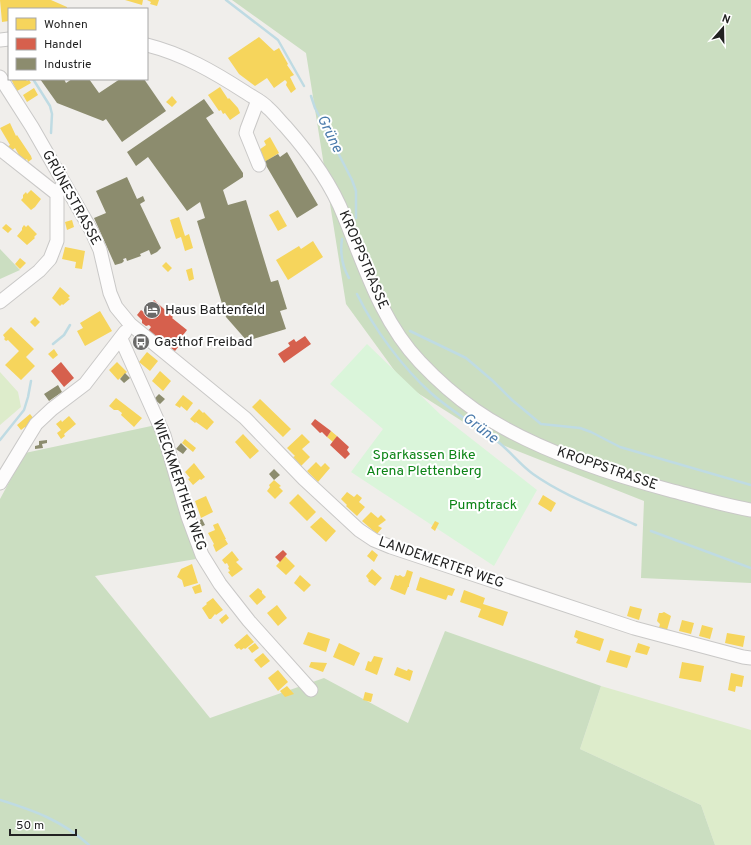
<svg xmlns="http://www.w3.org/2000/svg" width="751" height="845" font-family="Overpass,sans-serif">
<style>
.grass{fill:#ddeccb}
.forest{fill:#cbdec1}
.park{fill:#daf5da}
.homes{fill:#f6d55c}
.shops{fill:#d6604d}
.industry{fill:#8c8c6e}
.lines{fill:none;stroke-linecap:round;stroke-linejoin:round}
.stream{stroke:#bfdbe3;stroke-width:2.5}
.minor-casing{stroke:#c9c8c7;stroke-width:15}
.minor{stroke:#fdfcfc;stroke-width:13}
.labels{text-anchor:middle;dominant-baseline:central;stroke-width:4;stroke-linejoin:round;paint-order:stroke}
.street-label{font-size:14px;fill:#222;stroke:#fff}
.poi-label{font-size:14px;fill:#222;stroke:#fff;text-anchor:start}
.park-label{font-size:14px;fill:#0c8416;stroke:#fff}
.water-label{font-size:15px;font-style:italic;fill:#4a7aab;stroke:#fff}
</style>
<rect width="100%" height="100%" fill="#f0eeeb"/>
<path class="grass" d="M0 372 18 392 21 407 0 425Z
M601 686 751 730V845H715L701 805 580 749Z"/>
<path class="forest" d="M232 0H751V583L641 578 644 501 495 442 405 385 346 304 306 53Z
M0 249 20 270 0 279Z
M156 425 196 559 95 576 210 718 324 678 408 723 445 631 601 686 580 749 701 805 715 845H0V499L25 453Z"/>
<path class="park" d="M367 344 441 415 537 490 494 566 351 472 383 429 330 384Z"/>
<path class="homes" d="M0 0H51L67 7V9H9V21L2 22Z
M125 0H143L142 5Z
M147 0H159L157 6 150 4 151 2Z
M259 37 274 51 279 48 288 64 287 65 294 75 290 77 296 89 291 93 286 85 287 82 285 80 274 88 267 78 255 86 239 74 228 58Z
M11 79H25L27 81 29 80 31 83 17 91Z
M220 87 228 99 229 98 238 108 240 113 230 120 225 113 223 114 221 110 219 111 208 95Z
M34 88 38 95 27 102 23 95Z
M172 96 177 102 172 107 166 102Z
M10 123 16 136 17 135 31 156 32 159 28 162 27 159 23 162 15 148 10 152 7 147 10 145 0 128Z
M270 137 279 153 263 163 256 152 266 145 264 141Z
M31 190 41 199 35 207 31 210 21 200 23 198V195L26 192 27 194Z
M278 210 287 226 278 231 269 215Z
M179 217 185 236 189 234 193 248 185 251 181 237 176 239 170 220Z
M72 220 74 227 67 230 65 222Z
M6 224 12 229 8 233 2 228Z
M24 225 26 227 28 225 37 234 34 237 35 238 27 245 17 236 22 230V228Z
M313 241 323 257 288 280 276 260 299 246 301 249Z
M65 247 85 251 82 269 75 268 76 262 62 259Z
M20 258 26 263 20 269 15 264Z
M166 262 172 268 168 272 162 266Z
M192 268 194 279 189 281 186 270Z
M60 287 70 296 68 298 70 299 63 305 62 304 60 306 52 298Z
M100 311 112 331 85 346 77 331 83 328 80 323Z
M35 317 40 322 35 327 30 322Z
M11 327 34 349 26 357 35 366 21 380 5 365 19 351 8 340 6 341 4 339 5 338 3 335Z
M54 349 58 355 53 359 48 354Z
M147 352 158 361 150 371 139 362Z
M117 362 127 372 118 380 109 370Z
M160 371 171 381 163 391 152 381Z
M183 395 193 403 187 411 181 406 180 408 175 405Z
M116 398 142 418 134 427 121 415 122 413 118 410H114L109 406Z
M260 399 291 429 283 437 252 407Z
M199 409 203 413 204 412 214 422 207 430 196 422 195 423 190 419Z
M30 414 34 419 26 429 25 427 21 430 17 425Z
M69 416 76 424 64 434 65 436 61 439 57 433 61 430 56 424 61 420 62 422Z
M331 431 337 436 333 442 327 437Z
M243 434 259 451 250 459 235 442Z
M302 434 310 442 302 449 310 457 301 466 293 457 295 456 287 448Z
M185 439 196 448 193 452 182 443Z
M316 462 321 467 325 463 330 468 318 482 307 471Z
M194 463 205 477 201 480 200 479 193 485 188 479 190 478 185 472Z
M274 480 281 486 279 487 283 491 275 499 267 491 270 487 269 485Z
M347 492 354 497 357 494 362 498 359 502 365 507 357 516 346 506 347 505 341 499Z
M298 494 316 512 307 521 289 503Z
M543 495 556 503 551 512 538 504Z
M206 496 213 512 201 518 195 501Z
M371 512 378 518 381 515 386 520 378 526 382 528 377 534 362 521Z
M321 517 336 531 326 542 310 527Z
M435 521 439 523 435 531 431 528Z
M218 523 226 539H225L228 544 216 552 213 545 214 544 208 533 215 530 213 525Z
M372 550 378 555 374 562 367 556Z
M232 551 239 560 236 562 243 569 232 577 228 572 230 571 228 568 229 567 227 563 225 564 222 560Z
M285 556 295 566 286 575 276 566Z
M192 564 198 583 184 587 182 580 177 577 181 569Z
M372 569 382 578 375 586 368 581 369 580 366 576Z
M407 570 413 572 409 585V587H408L405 595 390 589 395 575 398 576 400 575 403 577 405 576Z
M300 575 311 585 304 592 294 583Z
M420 577 455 589 452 596 448 595 446 600 416 590Z
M200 584 202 592 195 594 192 587Z
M258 588 262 591V593L266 597 257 605 249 596Z
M464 590 485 598 483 604 508 612 503 626 478 617 481 609 460 602Z
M213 598 223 610 216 615 215 614 211 619H209L202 608 207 604 206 603Z
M277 605 287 618 278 626 267 613Z
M630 606 642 609 639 620 627 616Z
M664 612 671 616 667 630 659 628 660 624 657 621 659 613H662Z
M226 614 229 618 222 624 219 620Z
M682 620 694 623 691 634 679 631Z
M702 625 713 628 710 639 699 636Z
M576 630 604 639 600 651 576 643 578 639 574 637Z
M308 632 330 639 326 652 303 644Z
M727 633 745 636 743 647 725 643Z
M247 634 254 642 245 649 244 648 241 650 239 648 237 649 234 645Z
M255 643 259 648 252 653 248 648Z
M339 643 360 653 354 666 333 657Z
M638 643 650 647 647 655 635 652Z
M610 650 631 656 627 668 606 662Z
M263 653 270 661 261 668 254 660Z
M374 656 383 658 377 675 365 670 368 661 371 662Z
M311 662 327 663 323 672 309 667Z
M682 662 704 666 701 682 679 678Z
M397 667 407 671 408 669 413 671 410 681 394 675Z
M278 670 288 682 278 691 268 678Z
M731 673 744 676 742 687 736 686 735 692 728 690Z
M287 686 294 694 285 697 280 691Z
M365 692 373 694 371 702 363 700Z"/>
<path class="shops" d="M154 300 173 317 172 318 187 330 180 339 183 341 175 351 148 331 151 327 149 325 146 326 142 323V320L137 315 141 310 145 313Z
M305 336 311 344 284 363 278 354 290 346 288 343 294 339 296 342Z
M61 362 74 378 64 387 51 371Z
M315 419 331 431 327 437 322 432 320 433 311 424Z
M337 436 349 447 347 450 350 454 345 459 330 445Z
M283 550 287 554 280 562 275 557Z"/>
<path class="industry" d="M40 79H64L66 83 72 79H89L99 93 120 79H144L166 111 122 142 106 119 103 121 57 103Z
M204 99 214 113 206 118 243 173V177L223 190 228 205 246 200 271 282 278 280 287 309 280 311 286 329 247 341 226 317 197 221 205 218 200 202 187 211 148 157 136 166 127 152Z
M287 152 318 205 297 218 264 162 278 154 280 157Z
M127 177 137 199 143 196 145 201 140 204 161 248 157 252 151 255 149 250 140 254 141 256 127 261 126 258 123 259 124 261 122 263 115 265 94 218 106 213 96 191Z
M125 373 130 378 124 383 120 379Z
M58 385 62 392 49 401 44 394Z
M159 394 165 399 160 404 154 399Z
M47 440V443L42 444 43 448 35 449V446L39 445V441Z
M181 443 187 449 183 454 176 449Z
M274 469 280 475 274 480 269 474Z
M202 519 205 525 198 528 195 522Z"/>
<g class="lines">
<path class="stream" d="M226 0 278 40 304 86
M33 79 50 106 52 114 51 133
M311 96 315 108 352 180 356 191V218
M342 239C340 253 342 266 349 278
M357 294C374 329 402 367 431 393 451 411 475 425 497 441 510 451 520 465 533 474 564 496 601 509 636 525
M410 331 466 358 493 381 512 400 541 424 580 428 591 432 620 447 751 485
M53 344 64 335 70 325
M0 440 24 410 28 397 31 381
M651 531 751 568
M0 800C35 811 61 820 89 845"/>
<g class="minor-casing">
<path id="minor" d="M0 40 9 39
M147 45C183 54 214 72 245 92 252 97 262 101 268 108 274 113 279 120 285 126 309 153 331 183 344 216 365 267 381 321 420 362 437 380 455 396 475 410 528 447 606 473 669 490 696 497 723 505 751 510
M0 77 32 127 91 230 100 250 110 293 116 307 130 324 245 418 304 479 359 530 374 540 391 547 634 628 743 657 751 658
M258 100 247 129 246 133 259 165
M0 149 57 194
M0 302 39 271 50 259 57 241V194L64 183
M121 339 164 435 188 517 202 555 220 584 249 621 311 690
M0 483 36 424 52 409 85 384 125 332"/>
</g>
<use href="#minor" class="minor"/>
</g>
<defs>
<g id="hotel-disc" transform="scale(0.9)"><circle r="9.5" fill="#6a6968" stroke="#fff"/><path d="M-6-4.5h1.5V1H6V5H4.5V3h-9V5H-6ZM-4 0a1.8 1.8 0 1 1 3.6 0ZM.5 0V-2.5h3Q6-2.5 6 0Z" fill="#fff"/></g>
<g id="bus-disc" transform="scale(0.9)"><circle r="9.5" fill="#6a6968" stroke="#fff"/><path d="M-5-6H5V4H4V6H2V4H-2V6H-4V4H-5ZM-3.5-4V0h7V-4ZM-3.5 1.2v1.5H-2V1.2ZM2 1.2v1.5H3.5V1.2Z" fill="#fff"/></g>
</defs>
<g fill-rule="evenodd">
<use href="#hotel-disc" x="152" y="310"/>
<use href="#bus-disc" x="141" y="342"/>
</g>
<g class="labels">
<g class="street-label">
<text transform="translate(71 198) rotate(61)">GRÜNESTRASSE</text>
<text transform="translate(363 260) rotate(67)">KROPPSTRASSE</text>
<text transform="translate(607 469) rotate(19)">KROPPSTRASSE</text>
<text transform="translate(179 485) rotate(71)">WIECKMERTHER WEG</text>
<text transform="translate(441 563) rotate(19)">LANDEMERTER WEG</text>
</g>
<g class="poi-label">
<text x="165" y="310">Haus Battenfeld</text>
<text x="154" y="342">Gasthof Freibad</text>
</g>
<g class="park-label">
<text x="424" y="455">Sparkassen Bike<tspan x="424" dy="16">Arena Plettenberg</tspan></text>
<text x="483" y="505">Pumptrack</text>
</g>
<g class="water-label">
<text transform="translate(329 134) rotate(64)">Grüne</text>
<text transform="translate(480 429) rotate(37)">Grüne</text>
</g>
</g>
<rect x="8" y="8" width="140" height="72" fill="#ffffff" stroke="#a7a7a7"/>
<rect x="16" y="18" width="20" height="12" fill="#f6d55c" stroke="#a7a7a7"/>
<text x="44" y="28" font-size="12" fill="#222222">Wohnen</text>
<rect x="16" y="38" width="20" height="12" fill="#d6604d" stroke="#a7a7a7"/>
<text x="44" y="48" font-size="12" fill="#222222">Handel</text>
<rect x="16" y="58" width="20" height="12" fill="#8c8c6e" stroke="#a7a7a7"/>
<text x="44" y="68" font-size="12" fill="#222222">Industrie</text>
<g transform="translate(723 28) rotate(20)" stroke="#ffffff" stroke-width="3" paint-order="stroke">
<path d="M0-3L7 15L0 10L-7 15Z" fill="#222222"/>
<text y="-6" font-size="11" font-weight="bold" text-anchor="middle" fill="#222222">N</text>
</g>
<path d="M10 829v6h66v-6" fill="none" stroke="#222222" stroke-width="2"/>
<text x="16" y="829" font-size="12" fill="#222222" stroke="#ffffff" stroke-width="3" paint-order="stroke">50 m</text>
</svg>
